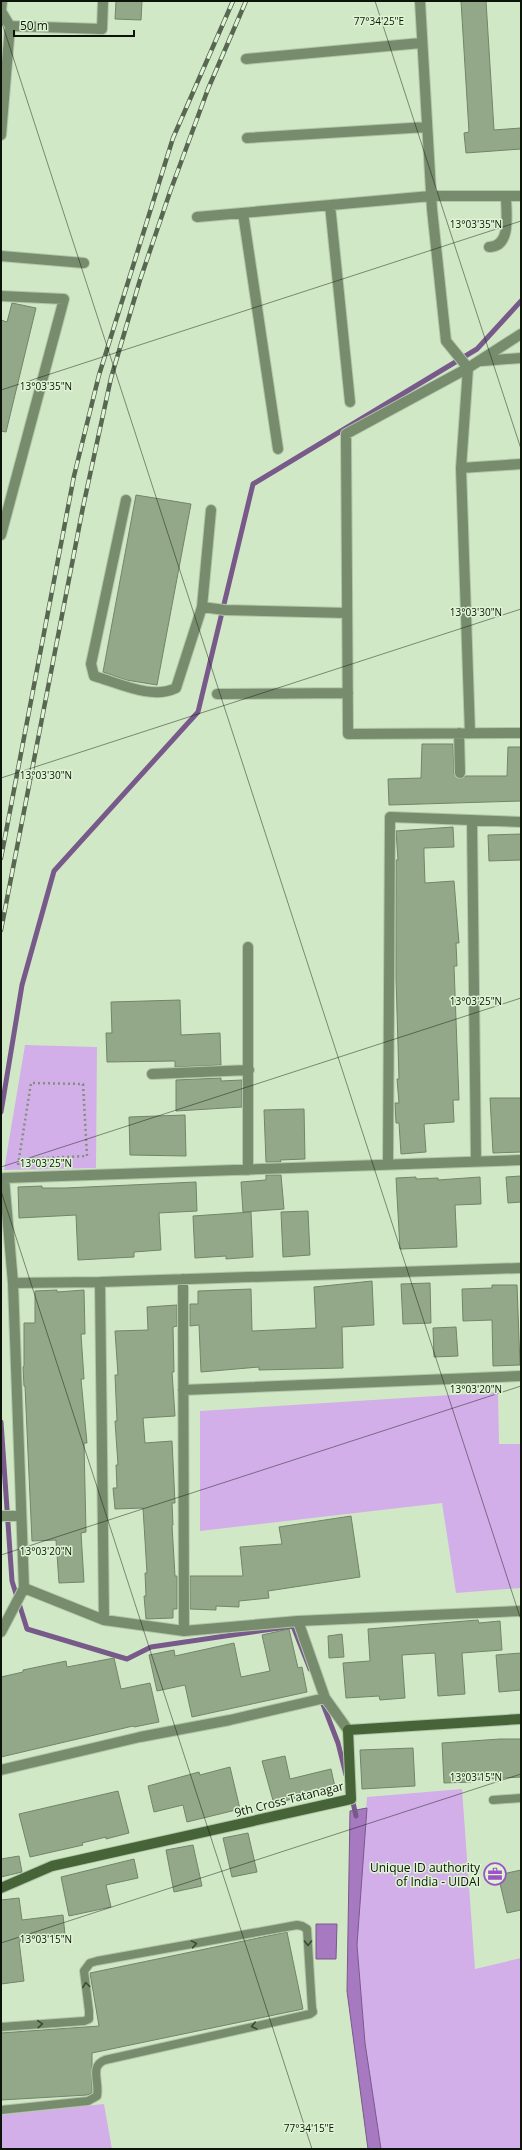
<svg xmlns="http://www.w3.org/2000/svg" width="522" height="2150" font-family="'Open Sans',sans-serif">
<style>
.green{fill:#d3afe9}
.water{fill:#a679c1;stroke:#785a8a}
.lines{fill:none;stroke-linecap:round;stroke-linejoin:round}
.stream{stroke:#785a8a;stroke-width:5}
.building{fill:#93a889;stroke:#718568}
.lane-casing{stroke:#b1c6a8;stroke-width:10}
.street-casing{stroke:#b1c6a8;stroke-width:12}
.secondary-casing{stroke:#b1c6a8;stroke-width:12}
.path{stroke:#809179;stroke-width:2.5;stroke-dasharray:2 3;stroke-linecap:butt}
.lane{stroke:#778c6d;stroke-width:8}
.street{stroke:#778c6d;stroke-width:10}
.secondary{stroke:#466437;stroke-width:10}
.rail-casing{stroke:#586652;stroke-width:4.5}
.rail{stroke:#def5d4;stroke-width:3;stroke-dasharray:9;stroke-linecap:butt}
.oneway{stroke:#3c4935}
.ticks{fill:none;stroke:#0c1308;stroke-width:1;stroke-opacity:0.45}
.labels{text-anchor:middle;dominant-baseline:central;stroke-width:3;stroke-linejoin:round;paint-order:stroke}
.street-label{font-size:12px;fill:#0c1308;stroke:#def5d4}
.poi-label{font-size:12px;fill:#0c1308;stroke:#def5d4;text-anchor:end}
.ticks-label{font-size:10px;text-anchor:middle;fill:#0c1308;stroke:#def5d4;stroke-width:3;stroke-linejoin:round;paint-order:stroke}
</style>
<rect width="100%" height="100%" fill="#d1e8c7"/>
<path class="green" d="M25 1045 97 1047 96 1168 4 1170Z
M498 1392 499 1444H521V1588L456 1593 442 1503 200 1531V1411Z
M462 1789 475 1969 521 1958V2149H381L365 2043 357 1945 367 1797Z
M104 2104 112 2149H1V2115Z"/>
<path class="water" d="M367 1808 357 1945 365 2043 381 2149H368L347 1991 350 1811Z
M316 1924H337L336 1959H316Z"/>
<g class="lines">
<path class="stream" d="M1 1112 22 985 54 871 198 712 253 484 477 349 521 301
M1 1422 12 1581 27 1629 127 1659 151 1647 293 1626 310 1669
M321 1699 338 1743 346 1775
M352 1798 356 1816"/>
</g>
<path class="building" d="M116 1H142L141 20 115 19Z
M461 1H486L494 130 521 128V149L466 153 464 133 469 132Z
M12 303 36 308 6 432 1 431V320L7 322Z
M136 495 191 504 157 685 126 680 103 672Z
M422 744H453L454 774 460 779 466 776H507L508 747H521V801L389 805 388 779 421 778Z
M453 827 454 847 424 848V855L425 883 454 881 459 943H456L457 966H454L459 1100H453L454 1122 424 1124 426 1152 401 1154 399 1123H396L395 1103H399L397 1079H399L396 978V860H398L396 831Z
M521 834V860L489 861 488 835Z
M180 1000 181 1035 220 1033 221 1065 175 1067V1061L107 1062 106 1033H112L111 1002Z
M221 1078V1081L242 1080V1107L176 1111V1080Z
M490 1098H521V1152L493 1153Z
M304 1109 305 1159 280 1160 281 1162H266L264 1110Z
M185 1115 186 1156 130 1155 129 1117Z
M266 1175H281L284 1209 243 1212 241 1182 266 1180Z
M521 1176V1202L508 1203 506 1177Z
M416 1177V1179L438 1178V1180L480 1177 481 1204 455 1205 457 1247 400 1249 396 1178Z
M196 1182 197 1211 159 1213 161 1250 134 1252V1257L78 1260 76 1215 19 1218 18 1187 42 1186V1188H65Z
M308 1211 310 1255 283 1257 281 1212Z
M251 1212 253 1257 226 1259V1256L195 1258 193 1216Z
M372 1281 374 1325 342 1327 343 1368 259 1370V1367L201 1372 199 1325 190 1326V1304H198V1291L251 1289 252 1331 316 1328 314 1287Z
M430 1283 431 1323 403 1324 401 1284Z
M492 1285H517L520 1365 493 1366 492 1320 463 1321 462 1289 492 1288Z
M57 1290V1292L84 1290 85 1334H81L84 1379H81L87 1443H84L86 1532 81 1533 84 1582 59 1583 56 1540 32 1541 25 1386H24L23 1367 24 1366V1323H35V1291Z
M177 1305V1326L173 1327 174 1372H172L175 1416 143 1418 145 1443 172 1441 175 1503H172L173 1525H172L175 1576H177V1609H173V1618L146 1619 144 1596H146L145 1573H147L143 1508 115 1509 113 1488H117L116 1465H118L115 1421H117L115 1375H118L115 1331 148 1330 147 1307Z
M456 1327 458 1356 434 1357 433 1328Z
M351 1516 360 1577 268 1591 269 1598 239 1601V1607L216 1606V1610L190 1609V1576H243L240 1547 282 1544 279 1527Z
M478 1620 479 1623 500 1621 502 1650 462 1653 465 1694 438 1696 435 1653 402 1655 405 1698 380 1700 379 1696 346 1698 343 1663 370 1661 368 1629Z
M289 1629 298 1668 302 1667 307 1692 192 1717 185 1685 157 1691 149 1655 174 1650 175 1656 234 1643 241 1677 270 1671 262 1635Z
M342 1634 344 1657 329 1658 328 1636Z
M521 1653V1690L499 1692 496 1655Z
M114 1658 121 1689 150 1683 159 1722 134 1727 133 1726 1 1757V1677L23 1672V1670L66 1661 67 1667Z
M500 1739H521V1777L471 1780V1782L444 1783 442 1743Z
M413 1748 415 1786 362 1789 360 1750Z
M285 1756 290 1779 331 1769 335 1787 274 1804 262 1761Z
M230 1767 240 1809 187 1822 183 1805 154 1812 148 1786 199 1772 200 1775Z
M118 1791 129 1833 106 1839V1837L82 1843 83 1845 30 1857 19 1814Z
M248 1833 257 1872 232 1877 223 1838Z
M193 1845 202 1886 174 1892 166 1850Z
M19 1856 22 1872 1 1877V1859Z
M134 1859 138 1878 106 1885 111 1907 69 1916 61 1877Z
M521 1870V1910L507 1913 498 1875Z
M19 1898 22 1920 63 1915 65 1935 19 1941 24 1981 1 1984V1900Z
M287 1932 303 2009 92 2053V2093L87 2095 1 2100V2033L99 2026 90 1973Z"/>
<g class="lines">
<g class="lane-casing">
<path id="lane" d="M493 1800 521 1798
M1 2027 84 2021 89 2019V2011L84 1971 90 1963 97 1961 297 1925 302 1926 307 1929 312 2008 313 2012 310 2014 105 2060C89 2066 100 2082 97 2096L88 2101 1 2110"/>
</g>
<g class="street-casing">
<path id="street" d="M2 1 1 11 10 26 102 29 103 1
M420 1 432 209 446 341 468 368 461 468 470 733
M246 59 421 43
M1 135 10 26
M247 138 427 127
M330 205 350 402
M243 213 278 449
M197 217 431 196H521
M489 247C512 247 506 213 506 196
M1 256 84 263
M1 296 64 299 1 535
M521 334 468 368 346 434 348 734 521 733
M482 361 521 358
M461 468 521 464
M126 500 91 664 94 676C119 683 152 700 176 688L202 607 225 610 347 613
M202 607 211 510
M217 694 348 693
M459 733 460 773
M472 820 476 1162
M152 1074 249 1070
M521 1160 4 1178 13 1283 100 1282 521 1268
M388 1165 390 817 521 822
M248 1170V947
M183 1279 184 1631
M100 1282 104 1620
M183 1390 521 1376
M1 1516H21
M24 1588 104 1620 184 1631 298 1621 325 1698
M298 1621 521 1611
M1 1632 24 1588 13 1283
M1 1770 140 1737 230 1720 325 1698 348 1730"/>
</g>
<g class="secondary-casing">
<path id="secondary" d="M1 1888 52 1866 351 1799 348 1730 521 1719"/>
</g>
<path class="path" d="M18 1165 31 1083 83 1084 87 1156 19 1159"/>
<use href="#lane" class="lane"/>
<use href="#street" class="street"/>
<use href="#secondary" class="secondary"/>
<g class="rail-casing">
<path id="rail" d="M1 858 74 476 99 375 173 138 233 1
M1 930 83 507 111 378 140 280 170 192 208 89 246 1"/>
</g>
<use href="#rail" class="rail"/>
</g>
<defs><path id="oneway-chevron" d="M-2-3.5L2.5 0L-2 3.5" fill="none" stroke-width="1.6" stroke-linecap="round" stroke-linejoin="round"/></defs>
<g class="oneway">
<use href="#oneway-chevron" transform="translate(308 1943) rotate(90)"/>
<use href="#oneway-chevron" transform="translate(194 1944) rotate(-10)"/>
<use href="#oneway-chevron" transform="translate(86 1985) rotate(-98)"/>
<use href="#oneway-chevron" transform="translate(40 2024) rotate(-4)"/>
<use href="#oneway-chevron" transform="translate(254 2026) rotate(167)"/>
</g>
<path class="ticks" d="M375 1 521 449M1 2 4 1M1 20 521 1620M1 390 521 221M1 778 521 609M1 1167 521 998M1 1191 312 2149M1 1555 521 1386M1 1943 521 1774"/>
<defs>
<g id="office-ring" transform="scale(1.15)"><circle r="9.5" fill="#def5d4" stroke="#9d53c6" stroke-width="1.5"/><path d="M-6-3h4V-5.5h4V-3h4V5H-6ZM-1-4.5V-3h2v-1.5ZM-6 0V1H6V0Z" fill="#9d53c6"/></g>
</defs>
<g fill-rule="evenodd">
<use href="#office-ring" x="495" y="1874"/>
</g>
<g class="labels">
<g class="street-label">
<text transform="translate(289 1799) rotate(-14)">9th Cross Tatanagar</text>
</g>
<g class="poi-label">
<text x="480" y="1867">Unique ID authority<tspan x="480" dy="14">of India - UIDAI</tspan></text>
</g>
</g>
<g class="ticks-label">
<text x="379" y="25">77°34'25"E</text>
<text x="476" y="228">13°03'35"N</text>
<text x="46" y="390">13°03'35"N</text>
<text x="476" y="616">13°03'30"N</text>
<text x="46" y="779">13°03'30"N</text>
<text x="476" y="1005">13°03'25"N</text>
<text x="46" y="1167">13°03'25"N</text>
<text x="476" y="1393">13°03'20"N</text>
<text x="46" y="1555">13°03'20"N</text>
<text x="476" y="1781">13°03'15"N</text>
<text x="46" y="1943">13°03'15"N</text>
<text x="309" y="2132">77°34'15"E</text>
</g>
<rect width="522" height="2150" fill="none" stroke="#0c1308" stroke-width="4"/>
<path d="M14 30v6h120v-6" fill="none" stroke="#0c1308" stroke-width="2"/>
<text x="20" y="30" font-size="12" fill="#0c1308" stroke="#def5d4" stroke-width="3" paint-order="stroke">50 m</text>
</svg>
